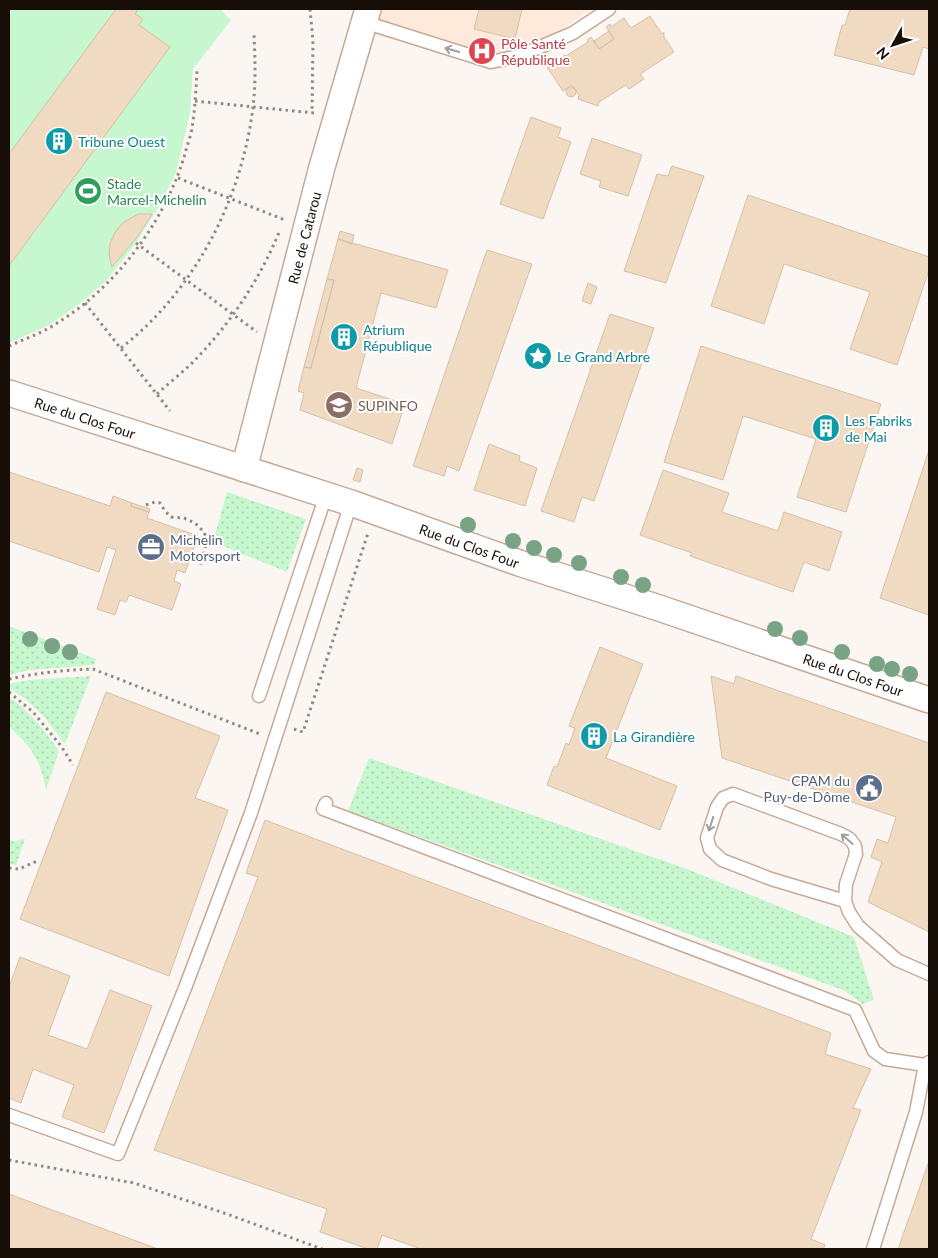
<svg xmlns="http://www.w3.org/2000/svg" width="938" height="1258" font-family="Lato,sans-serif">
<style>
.medical{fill:#fee9da}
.grass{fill:url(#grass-dots)}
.garden{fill:#c6f7ce}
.building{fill:#f0dbc2;stroke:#d5c0a8}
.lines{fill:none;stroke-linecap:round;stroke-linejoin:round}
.service-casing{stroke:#c6aa98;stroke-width:15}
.minor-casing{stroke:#c6aa98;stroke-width:28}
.path{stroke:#908883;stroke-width:3;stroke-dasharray:2.5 4;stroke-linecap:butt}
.service{stroke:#fff;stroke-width:12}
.minor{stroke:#fff;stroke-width:25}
.tree{fill:#79a385}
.oneway{stroke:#a29f9c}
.labels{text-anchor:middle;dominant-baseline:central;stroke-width:4;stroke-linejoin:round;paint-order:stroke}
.health-label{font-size:14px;fill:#be3a42;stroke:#fff;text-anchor:start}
.culture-label{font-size:14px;fill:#0d838f;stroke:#fff;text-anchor:start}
.leisure-label{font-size:14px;fill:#27864d;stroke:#fff;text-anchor:start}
.street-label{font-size:14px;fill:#170e07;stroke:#fff}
.education-label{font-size:14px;fill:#785e54;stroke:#fff;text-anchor:start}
.service-label{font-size:14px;fill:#4e5e75;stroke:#fff;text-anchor:start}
</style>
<defs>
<pattern id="grass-dots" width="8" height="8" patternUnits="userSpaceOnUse" patternTransform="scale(1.25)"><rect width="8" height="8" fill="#c6f7ce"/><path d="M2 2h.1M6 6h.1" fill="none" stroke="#a9d3af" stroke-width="1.8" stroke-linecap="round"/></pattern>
</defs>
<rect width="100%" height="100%" fill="#fcf6f2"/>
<path class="medical" d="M369 9H591L503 70 363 31Z"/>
<path class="grass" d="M227 492 306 519 287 572 213 542Z
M9 626 96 659 94 665 30 670 9 675Z
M91 676 65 744 45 718 27 700 9 688V684L29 680Z
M9 697C30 711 45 731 59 751L46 790C44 782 43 774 40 767 34 751 22 738 9 727Z
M369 758 687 869 854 937 874 1000 863 1004 843 990 348 811Z
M25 839 16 865 9 864V840L15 841Z"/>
<path class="garden" d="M9 9H220L231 20 193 69 190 113 176 173 158 208 136 243 106 281 78 305 49 325 9 343Z"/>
<path class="building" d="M116 9H138L135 14 143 19 139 25 170 47 9 266V154Z
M479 9H522L515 39 474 29Z
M850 9H929V49L923 47 914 75 834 55 842 25H845Z
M650 16 662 34 664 32V37L674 52 640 74 644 79 629 89 626 85 599 102 598 106 578 99 579 95 572 85 563 91 547 67 565 55 566 56 588 42 587 40 591 37 599 49 614 39 606 27 610 24 611 27 624 18 631 28Z
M609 31 614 39 599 49 594 41Z
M566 92a5 5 0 1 1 10 0a5 5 0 1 1-10 0Z
M531 117 561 128 558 137 571 142 543 219 500 204Z
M592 138 642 155 628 196 599 187 601 181 580 174Z
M672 166 704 176 666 283 624 271 657 174 668 176Z
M748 195 929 257V270L897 365 850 349 870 292 784 264 764 324 711 306Z
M138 214H152L138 236 112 267 109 255 110 244 115 232 124 222Z
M340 231 354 235 352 244 338 239Z
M338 239 448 270 436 308 381 293 356 388 405 404 392 444 300 410 304 393 298 391 304 367 311 368 334 280 327 279Z
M487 250 532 264 459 471 447 466 444 476 413 466Z
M327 279 334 280 311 368 304 367Z
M588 283 597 287 591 304 582 301Z
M610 314 654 328 594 501 582 497 574 522 541 511Z
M701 346 881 404 846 512 797 497 816 439 743 416 723 480 664 462Z
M489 444 520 456 519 461 537 468 525 506 474 490Z
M929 450V615L880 598Z
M357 468 363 470 360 482 353 480Z
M663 470 729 493 722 512 778 531 784 512 842 532 829 571 804 562 793 592 690 556 692 553 640 535Z
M9 472 110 506 113 496 132 503 131 506 149 512 147 518 198 536 185 573 177 570 174 581 181 584 172 610 129 595 126 602 120 600 115 615 97 609 116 550 107 547 99 572 9 541Z
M132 503 150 509 149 512 131 506Z
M600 647 643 664 606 758 677 786 660 830 547 785 554 766 557 767 566 743 569 745 575 728 569 726Z
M711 676 734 684 736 676 929 743V932L868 902 882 862 871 857 877 839 888 843 896 817 722 758Z
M106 692 220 736 195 798 228 810 169 976 20 919Z
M265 820 831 1033 825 1054 871 1069 853 1108 861 1110 811 1239 825 1245 823 1249H421L382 1235 377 1249H368L320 1232 327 1209 154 1150 258 877 246 873Z
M20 957 70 976 48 1035 87 1049 110 990 152 1006 104 1133 62 1117 74 1085 33 1069 21 1103 9 1098V987Z
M929 1161V1249H898Z
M9 1194 158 1249H9Z"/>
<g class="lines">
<g class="service-casing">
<path id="service" d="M364 22 491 62 519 56 573 33 609 9
M259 696 326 495
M326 803 323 809 855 1010 874 1051 885 1059 925 1065
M845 901 771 879 722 860 710 849 707 838 717 807 723 798 733 794 841 834 850 839 855 846 856 854 846 884 845 901 849 912 858 926 897 960 929 974
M9 1115 118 1154 185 988 251 813 351 503
M873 1249 916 1112 925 1065 929 1062"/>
</g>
<g class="minor-casing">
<g id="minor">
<path id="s1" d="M9 393 351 503 519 563 659 608 929 700"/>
<path id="s2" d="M244 469 322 167 368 9"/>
</g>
</g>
<path class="path" d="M310 9 313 41 312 113
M195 101 314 113
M178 178 285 220
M136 243 257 332
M85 303 170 411
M9 346C25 339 42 333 57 323 117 287 168 217 186 150 188 143 191 135 192 128 195 109 196 90 197 71
M121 348C135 337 148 325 160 312 211 256 244 182 253 107 256 83 255 59 254 34
M157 394C169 383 183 372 194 361 231 323 260 279 280 230
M146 505 155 502 160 503 165 511 171 517 184 518 195 523 204 532 207 540 201 565
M9 679C37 673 64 670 93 669L260 734
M9 692 33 712 61 746 73 765
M294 729 303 732 368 533
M9 868 19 869 37 861
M9 1160 134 1183 227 1214 322 1249"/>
<use href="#service" class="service"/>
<use href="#minor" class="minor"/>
</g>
<g class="tree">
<circle cx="468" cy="525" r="8"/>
<circle cx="513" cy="541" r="8"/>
<circle cx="534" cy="548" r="8"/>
<circle cx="554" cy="555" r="8"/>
<circle cx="579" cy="563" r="8"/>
<circle cx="621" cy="577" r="8"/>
<circle cx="643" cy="585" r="8"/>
<circle cx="775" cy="629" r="8"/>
<circle cx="800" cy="638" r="8"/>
<circle cx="30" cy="639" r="8"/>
<circle cx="52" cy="646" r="8"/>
<circle cx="70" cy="652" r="8"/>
<circle cx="842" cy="652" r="8"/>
<circle cx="877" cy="664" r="8"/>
<circle cx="892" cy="669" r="8"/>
<circle cx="910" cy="674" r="8"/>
</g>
<defs><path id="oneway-shaft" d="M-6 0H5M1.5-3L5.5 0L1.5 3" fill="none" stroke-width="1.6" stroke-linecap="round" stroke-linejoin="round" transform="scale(1.25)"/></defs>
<g class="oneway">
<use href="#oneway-shaft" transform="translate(452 50) rotate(-164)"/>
<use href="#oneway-shaft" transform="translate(711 824) rotate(108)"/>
<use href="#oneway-shaft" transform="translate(847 839) rotate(-139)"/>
</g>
<defs>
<g id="hospital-disc" transform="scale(1.4375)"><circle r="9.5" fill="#e0444e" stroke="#fff"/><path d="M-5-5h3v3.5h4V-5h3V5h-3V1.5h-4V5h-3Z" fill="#fff"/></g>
<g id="building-disc" transform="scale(1.4375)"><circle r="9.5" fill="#0f9aa8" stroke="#fff"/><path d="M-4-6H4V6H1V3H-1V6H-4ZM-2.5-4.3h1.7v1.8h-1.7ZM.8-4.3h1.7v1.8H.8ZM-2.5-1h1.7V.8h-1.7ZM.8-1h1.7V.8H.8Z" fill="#fff"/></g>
<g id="stadium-disc" transform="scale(1.4375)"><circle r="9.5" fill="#2e9e5b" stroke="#fff"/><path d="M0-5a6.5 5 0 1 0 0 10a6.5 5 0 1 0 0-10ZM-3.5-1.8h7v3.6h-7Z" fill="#fff"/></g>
<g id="sight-disc" transform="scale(1.4375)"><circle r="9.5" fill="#0f9aa8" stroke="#fff"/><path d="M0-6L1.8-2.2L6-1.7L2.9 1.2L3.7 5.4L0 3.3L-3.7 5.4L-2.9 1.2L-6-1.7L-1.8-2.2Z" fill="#fff"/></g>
<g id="university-disc" transform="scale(1.4375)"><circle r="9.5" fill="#8d6e63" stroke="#fff"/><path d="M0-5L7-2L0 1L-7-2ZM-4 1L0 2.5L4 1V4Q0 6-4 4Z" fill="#fff"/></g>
<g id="office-disc" transform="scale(1.4375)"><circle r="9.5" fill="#5c6f8a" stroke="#fff"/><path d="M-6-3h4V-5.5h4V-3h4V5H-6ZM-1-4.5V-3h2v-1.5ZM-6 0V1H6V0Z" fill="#fff"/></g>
<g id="civic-disc" transform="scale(1.4375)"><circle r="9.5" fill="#5c6f8a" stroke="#fff"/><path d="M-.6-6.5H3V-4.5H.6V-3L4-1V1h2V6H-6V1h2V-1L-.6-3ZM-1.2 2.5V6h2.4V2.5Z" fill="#fff"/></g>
</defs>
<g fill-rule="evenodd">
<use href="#hospital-disc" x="482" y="51"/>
<use href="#building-disc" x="59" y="141"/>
<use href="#stadium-disc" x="88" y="191"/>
<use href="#building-disc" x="344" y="337"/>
<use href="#sight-disc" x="538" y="356"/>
<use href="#university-disc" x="339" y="405"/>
<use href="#building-disc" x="826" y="428"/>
<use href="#office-disc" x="151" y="547"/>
<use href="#building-disc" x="594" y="736"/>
<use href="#civic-disc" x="869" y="788"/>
</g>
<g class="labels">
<g class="health-label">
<text x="501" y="43">Pôle Santé<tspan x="501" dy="16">République</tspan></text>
</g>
<g class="culture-label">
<text x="78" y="141">Tribune Ouest</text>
<text x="363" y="329">Atrium<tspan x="363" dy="16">République</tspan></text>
<text x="557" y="356">Le Grand Arbre</text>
<text x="845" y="420">Les Fabriks<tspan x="845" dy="16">de Mai</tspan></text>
<text x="613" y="736">La Girandière</text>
</g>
<g class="leisure-label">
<text x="107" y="183">Stade<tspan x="107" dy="16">Marcel-Michelin</tspan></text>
</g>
<g class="street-label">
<text stroke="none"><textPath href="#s2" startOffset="239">Rue de Catarou</textPath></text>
<text stroke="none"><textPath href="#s1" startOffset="80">Rue du Clos Four</textPath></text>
<text stroke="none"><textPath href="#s1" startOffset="485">Rue du Clos Four</textPath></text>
<text stroke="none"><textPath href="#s1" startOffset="890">Rue du Clos Four</textPath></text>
</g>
<g class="education-label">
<text x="358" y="405">SUPINFO</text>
</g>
<g class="service-label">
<text x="170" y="539">Michelin<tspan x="170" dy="16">Motorsport</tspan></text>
<text x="850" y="780" text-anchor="end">CPAM du<tspan x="850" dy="16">Puy-de-Dôme</tspan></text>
</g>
</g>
<rect width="938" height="1258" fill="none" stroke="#170e07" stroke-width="20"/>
<g transform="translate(893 45) rotate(230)" stroke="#ffffff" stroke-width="4" paint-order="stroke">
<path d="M0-4L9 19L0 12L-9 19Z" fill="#170e07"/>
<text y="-8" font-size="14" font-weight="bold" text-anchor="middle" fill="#170e07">N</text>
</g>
</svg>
